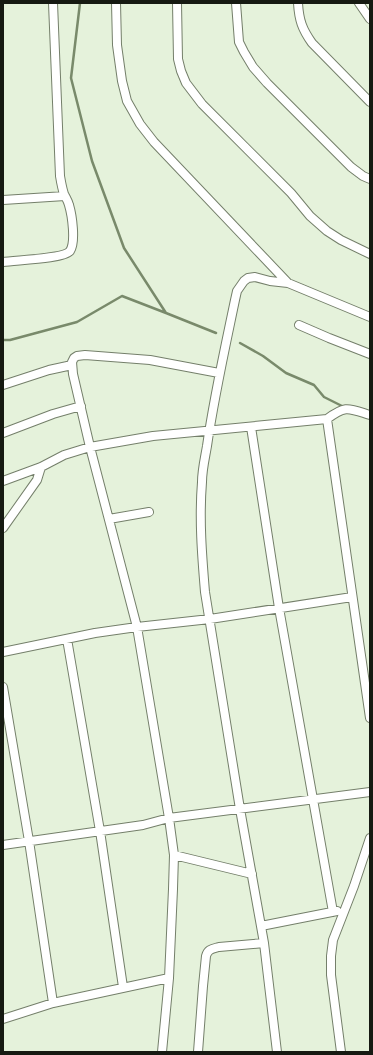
<svg xmlns="http://www.w3.org/2000/svg" width="373" height="1055" font-family="'IBM Plex Sans',sans-serif">
<style>
.lines{fill:none;stroke-linecap:round;stroke-linejoin:round}
.stream{stroke:#798a6b;stroke-width:2.5}
.minor-casing{stroke:#747f6a;stroke-width:10}
.minor{stroke:#fff;stroke-width:8}
</style>
<rect width="100%" height="100%" fill="#e5f2db"/>
<g class="lines">
<path class="stream" d="M80 3 71 78 92 161 124 248 166 313 216 333
M3 340H10L77 322 122 296 166 313
M240 343 263 356 286 373 314 385 324 397 344 407"/>
<g class="minor-casing">
<path id="minor" d="M116 3 117 45 122 81 127 101 140 124 154 142 288 283
M177 3 178 59 181 71 186 83 202 104 291 193 310 216 327 231 341 240 370 254
M236 3 239 42 244 52 253 67 267 83 351 167 363 176 370 179
M298 3C299 20 302 29 312 43L370 102
M359 3 370 19
M3 200 65 196
M3 262C15 260 64 259 70 251 76 242 72 215 69 205 68 201 66 198 64 194 62 188 61 182 60 176L53 3
M299 325 329 338 370 354
M3 385 49 370 72 365
M327 419 370 718
M251 427 279 608 333 912
M3 433 53 414 81 406
M3 481 41 467 64 455 90 447 153 436 327 419C346 405 348 408 370 415
M109 519 149 512
M3 528 37 480 41 467
M67 639 100 831 123 987
M3 652 95 633 137 627 210 619 352 597
M3 687 29 841 53 1003
M3 845 143 825 169 818 370 792
M174 855 252 874
M261 926 337 911
M3 1019 53 1003 169 978
M162 1052 169 978 173 889 174 855 169 818 137 627 90 447 73 374 72 362 74 358 77 356 85 355 150 360 219 373
M198 1052 203 986 206 956C208 949 212 949 219 947L264 943
M277 1052 264 943 240 809 205 592C202 556 199 519 202 482 202 470 205 458 207 446 214 397 225 348 235 300L237 291 244 281 248 278 255 277 270 281 288 283 370 317
M341 1052 331 975V956L333 940 354 886 370 838"/>
</g>
<use href="#minor" class="minor"/>
</g>
<rect width="373" height="1055" fill="none" stroke="#161a12" stroke-width="8"/>
</svg>
